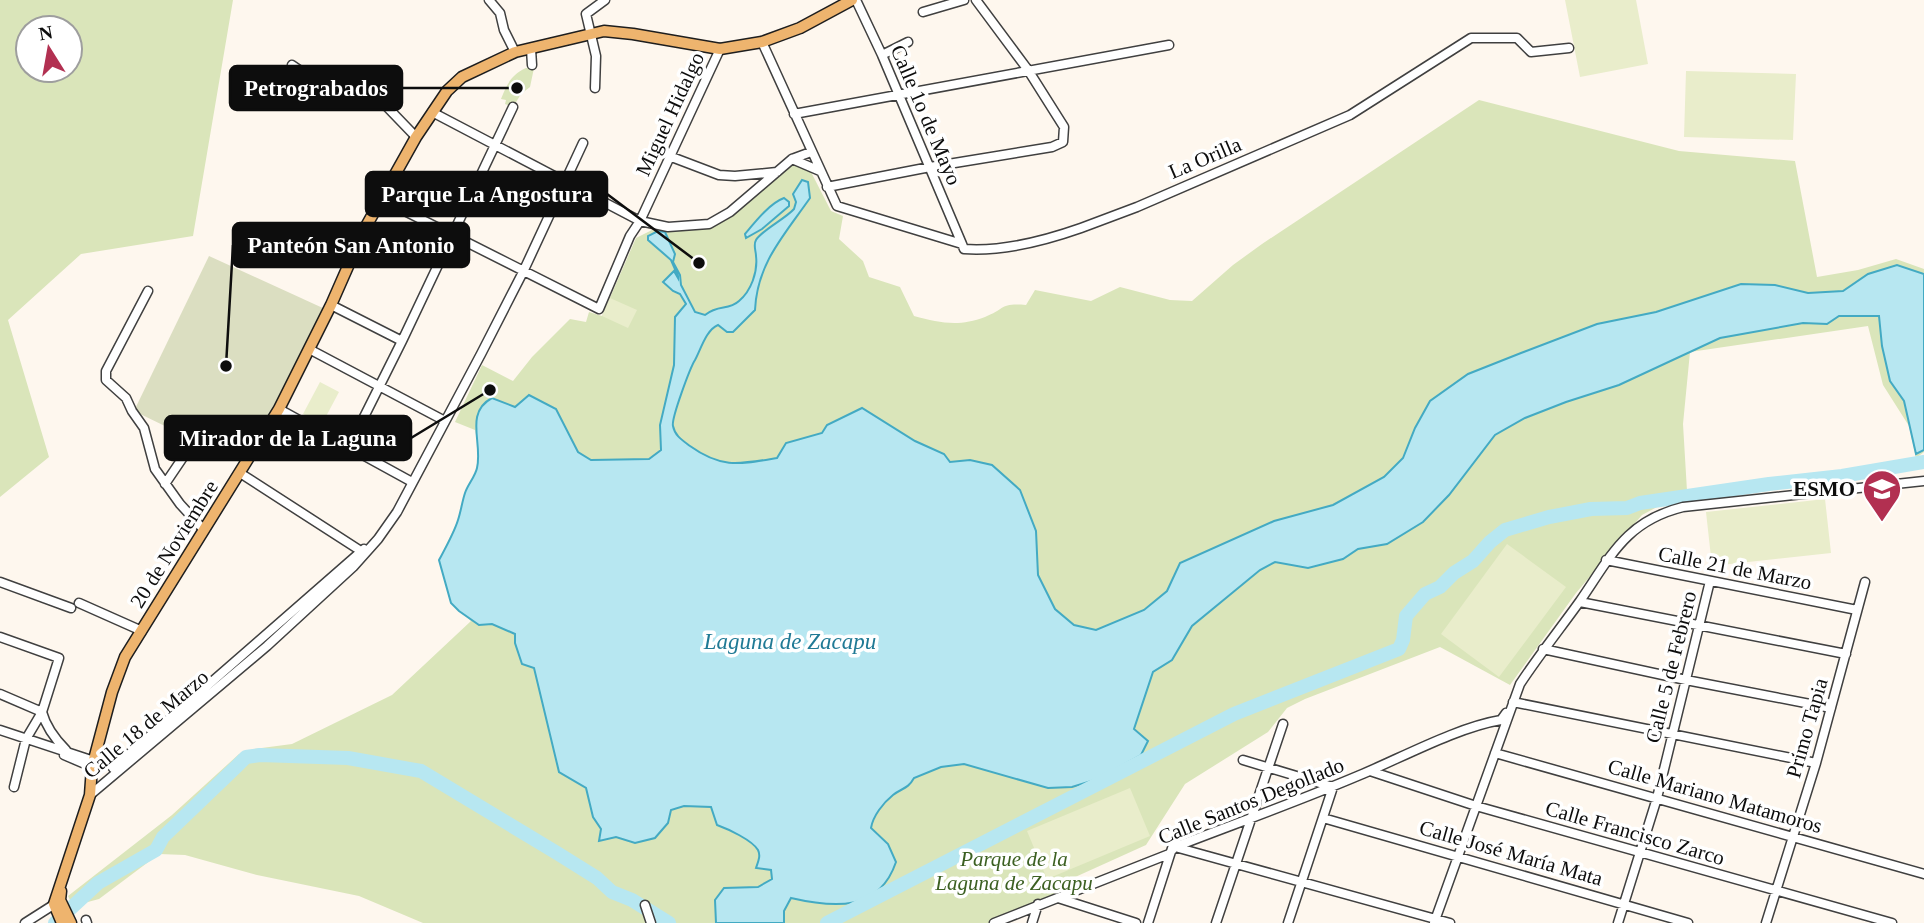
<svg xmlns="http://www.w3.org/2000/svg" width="1924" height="923" font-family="'Times New Roman',serif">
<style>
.green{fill:#dae5ba;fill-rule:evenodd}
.cemetery{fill:#dbdec1}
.pitch{fill:#e9edcb}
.water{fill:#b7e7f1;stroke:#43aac3;stroke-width:2}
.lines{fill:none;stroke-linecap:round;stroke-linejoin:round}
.river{stroke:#b7e7f1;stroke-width:14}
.minor-casing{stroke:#404040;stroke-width:11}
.major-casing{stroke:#1e1e1e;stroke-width:13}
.minor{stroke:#fff;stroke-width:8}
.major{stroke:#eeb46e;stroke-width:10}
.labels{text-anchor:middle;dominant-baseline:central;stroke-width:7;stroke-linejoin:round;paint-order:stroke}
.street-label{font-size:21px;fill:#0d0d0d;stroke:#fff}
.poi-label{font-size:21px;font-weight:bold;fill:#0d0d0d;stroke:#fff;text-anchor:end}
.park-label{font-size:21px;font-style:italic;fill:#3c6022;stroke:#fff}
.water-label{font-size:23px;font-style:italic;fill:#207a95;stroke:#fff}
.leader{fill:none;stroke:#0d0d0d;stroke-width:2.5}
.callout-dot{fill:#0d0d0d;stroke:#fff;stroke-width:2.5}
.callout{fill:#0d0d0d;stroke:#0d0d0d;stroke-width:2.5}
.callout-label{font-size:23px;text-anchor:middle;font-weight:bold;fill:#fff}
</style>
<rect width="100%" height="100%" fill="#fef7ee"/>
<path class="green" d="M0 0H233L193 236 81 254 8 320 49 457 0 497ZM28 28H70V70H28Z
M526 68H534L530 87 521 94 513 107 505 104 506 100 501 99C507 84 511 75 526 68Z
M1479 100 1679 151 1795 161 1817 277 1858 270 1896 259 1924 269V452L1916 458 1909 426 1883 385 1868 326 1690 352 1683 424 1687 491 1642 515 1576 593 1510 685 1440 647 1305 699 1287 708 1268 732 1185 784 1146 845 1062 883 1052 890 1058 898 994 923H423L359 896 257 875 185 855 159 854 99 899 73 906 68 896 172 815 239 754 254 749 292 744 392 695 471 621 451 603 439 560 457 522 466 490 477 470 480 451 475 430 455 422 482 365 513 381 532 357 570 319 586 322 589 312 602 316 636 238 656 228 710 224 790 162 811 172 831 211 843 216 839 239 863 261 869 277 900 287 914 316C940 323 959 327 985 317 1006 309 999 303 1026 305L1035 290 1091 301 1120 287 1170 300 1192 301 1233 265 1262 244Z"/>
<path class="cemetery" d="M209 256 325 309 291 377 241 463 134 411Z"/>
<path class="pitch" d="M1565 0H1636L1648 64 1580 77Z
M1686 71 1796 74 1793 140 1684 137Z
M610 298 637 310 628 328 602 316Z
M320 382 339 392 322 424 303 414Z
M1825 499 1831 553 1712 566 1706 512Z
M1507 544 1566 587 1499 677 1441 634Z
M1130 788 1150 836 1047 879 1027 831Z"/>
<path class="water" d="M802 180 808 182 810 198C785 234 757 263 755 310L733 332H727L718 325C706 330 701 349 695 360 690 368 671 419 673 426 675 436 682 440 690 446 722 469 740 464 777 458L786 443 822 433 827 425 862 408 915 441 944 454 950 462 970 460 992 465 1020 490 1036 531 1038 575 1055 609 1074 625 1096 630 1144 610 1167 591 1180 563 1274 521 1333 505 1384 477 1403 458 1415 428 1430 401 1468 374 1521 353 1597 324 1656 312 1741 284 1775 285 1808 293 1843 291 1868 274 1897 265 1924 274V450L1916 454 1904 401 1890 381 1882 346 1879 316H1839L1827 324 1803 323 1720 338 1619 385 1566 402 1525 418 1495 435 1449 495 1423 522 1387 544 1358 549 1343 559 1308 568 1275 562 1260 570 1192 626 1172 660 1153 672 1134 729 1148 741 1141 755 1098 779 1072 787 1048 788 964 764 941 767 914 778C908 789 902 788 893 795 883 803 873 816 871 828L888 844 896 862C879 912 834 908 791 898L784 911V923H716L715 900 724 888 758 887 772 879 771 870 756 868C758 862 761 856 758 850 752 840 728 829 717 825L711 807 684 806 671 810 668 823 655 838 635 843 616 837 599 841 601 829 593 817 586 788 559 772 534 668 522 664 515 643V634L492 624 479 625 459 611 451 603 439 560C446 547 454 533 458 520 461 511 462 502 465 493 468 484 475 477 477 468 483 443 464 413 492 398L515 407 529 395 556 409 578 452 591 460 649 459 661 450 660 425 674 365 675 317 686 304 680 294 673 291 663 282 674 271 678 278V276L671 260 648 240V236L658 231 665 232 675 254 673 262 680 275 681 285 695 312 705 315C719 304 728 311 739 301 751 291 758 272 756 256 756 251 753 245 756 240 762 230 785 219 794 209L796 202 793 194Z
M784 198 789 202V206L762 229 746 238 745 234C755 222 770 203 784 198Z"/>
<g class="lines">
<path class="river" d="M55 923 98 883 156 850 163 837 237 766 246 757 260 755 348 758 421 771 557 853 597 878 612 892 632 900 669 923
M827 923 1234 714 1399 649 1403 640 1406 616 1425 594 1440 587 1454 573 1473 561 1490 542 1505 530 1549 517 1591 509 1627 508 1640 503 1769 484 1842 476 1924 462"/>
<g class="minor-casing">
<path id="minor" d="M489 0 500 13 504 30 515 52
M856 0 882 55 962 244
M923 12 964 0
M762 42 837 206 962 244 964 249C1003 252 1044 241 1081 228L1137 207 1350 115 1471 38H1517L1531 52 1569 48
M531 49 532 65
M882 55 908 42
M292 65 330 91 363 82 416 137
M595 88 596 56 586 14 605 0
M432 112 640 221 668 227 709 224 730 212 792 159 811 152
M794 114 1169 45
M669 156 719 175 735 176 777 172
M792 159 820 171
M827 187 930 167 1052 147 1063 142 1064 127 1028 70 976 0
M381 199 599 309 630 236 640 221 720 49
M148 291 106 371V380L126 398 132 411 144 428 155 469 180 504 204 530
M331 305 402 341
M309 349 445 421
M279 409 412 482
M349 447 402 341 513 107
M240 473 364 553
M165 484 192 444
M1606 560 1857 610
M0 582 71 608
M1580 602 1846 654
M79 603 142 631
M0 637 59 658 42 712 26 739 14 787
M1543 649 1686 680 1831 708
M0 694 42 712
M1513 702 1816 763
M42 712C46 727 55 739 66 750
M0 730 94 761
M1495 753 1924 874
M64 755 92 767
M1243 760 1333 787 1288 923
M113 768 364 549
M1370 771 1476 806 1892 923
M90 795 267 646 353 567 378 539 397 512 481 354 523 272 583 143
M1323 818 1688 923
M1175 847 1450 923
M1058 898 1136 923
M645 905 651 923
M86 920 87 923
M25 923 58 902
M994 923 1169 854 1175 847C1237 823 1299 801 1360 775 1401 758 1458 727 1501 720L1506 713
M1032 923 1038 904
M1148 923 1176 836
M1216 923 1283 724
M1434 923 1520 684C1539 655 1560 629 1580 601 1611 556 1626 521 1683 507L1924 481
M1618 923 1657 798 1710 581
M1766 923 1816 763 1865 582"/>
</g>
<g class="major-casing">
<path id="major" d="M61 891 60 900 71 923
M62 923 54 904 90 795 92 767 112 692 125 657 279 409 331 305 364 230 416 137 447 91 462 77 515 52 604 31 633 34 720 49 762 42 800 28 852 0"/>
</g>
<use href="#minor" class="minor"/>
<use href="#major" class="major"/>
</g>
<defs>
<g id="school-pin" transform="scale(2.0125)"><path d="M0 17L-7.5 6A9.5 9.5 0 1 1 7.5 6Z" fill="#b23051" stroke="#fff"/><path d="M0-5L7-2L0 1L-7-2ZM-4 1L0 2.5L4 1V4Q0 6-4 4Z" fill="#fff"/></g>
</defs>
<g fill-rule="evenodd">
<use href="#school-pin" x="1882" y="489"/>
</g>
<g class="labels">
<g class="street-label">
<text transform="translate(670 114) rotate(-65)">Miguel Hidalgo</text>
<text transform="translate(926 115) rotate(67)">Calle 1o de Mayo</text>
<text transform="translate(1205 158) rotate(-23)">La Orilla</text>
<text transform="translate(174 544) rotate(-58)">20 de Noviembre</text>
<text transform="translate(1735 568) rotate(11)">Calle 21 de Marzo</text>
<text transform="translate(1671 667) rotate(-76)">Calle 5 de Febrero</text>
<text transform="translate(146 724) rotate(-40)">Calle 18 de Marzo</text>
<text transform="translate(1807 728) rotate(-74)">Primo Tapia</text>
<text transform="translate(1715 796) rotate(16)">Calle Mariano Matamoros</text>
<text transform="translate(1251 801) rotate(-22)">Calle Santos Degollado</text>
<text transform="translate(1635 833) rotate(16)">Calle Francisco Zarco</text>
<text transform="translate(1511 853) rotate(16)">Calle José María Mata</text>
</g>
<g class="poi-label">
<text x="1855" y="489">ESMO</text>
</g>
<g class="park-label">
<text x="1014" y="859">Parque de la<tspan x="1014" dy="24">Laguna de Zacapu</tspan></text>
</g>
<g class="water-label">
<text x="790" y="641">Laguna de Zacapu</text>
</g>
</g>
<path class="leader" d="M517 88L402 88M699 263L607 194M226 366L233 245M490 390L411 438"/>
<g class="callout-dot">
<circle cx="517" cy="88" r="7"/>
<circle cx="699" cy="263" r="7"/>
<circle cx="226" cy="366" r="7"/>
<circle cx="490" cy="390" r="7"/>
</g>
<g class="callout">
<rect x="230" y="66" width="172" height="44" rx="7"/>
<rect x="366" y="172" width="241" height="44" rx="7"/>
<rect x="233" y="223" width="236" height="44" rx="7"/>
<rect x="165" y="416" width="246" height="44" rx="7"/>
</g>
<g class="callout-label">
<text x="316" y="96">Petrograbados</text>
<text x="487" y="202">Parque La Angostura</text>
<text x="351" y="253">Panteón San Antonio</text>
<text x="288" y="446">Mirador de la Laguna</text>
</g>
<g transform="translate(49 49) rotate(349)"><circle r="33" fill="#ffffff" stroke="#9e9e9e" stroke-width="2"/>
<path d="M0-5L12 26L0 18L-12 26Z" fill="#b23051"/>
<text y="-10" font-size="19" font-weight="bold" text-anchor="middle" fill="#0d0d0d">N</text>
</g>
</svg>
